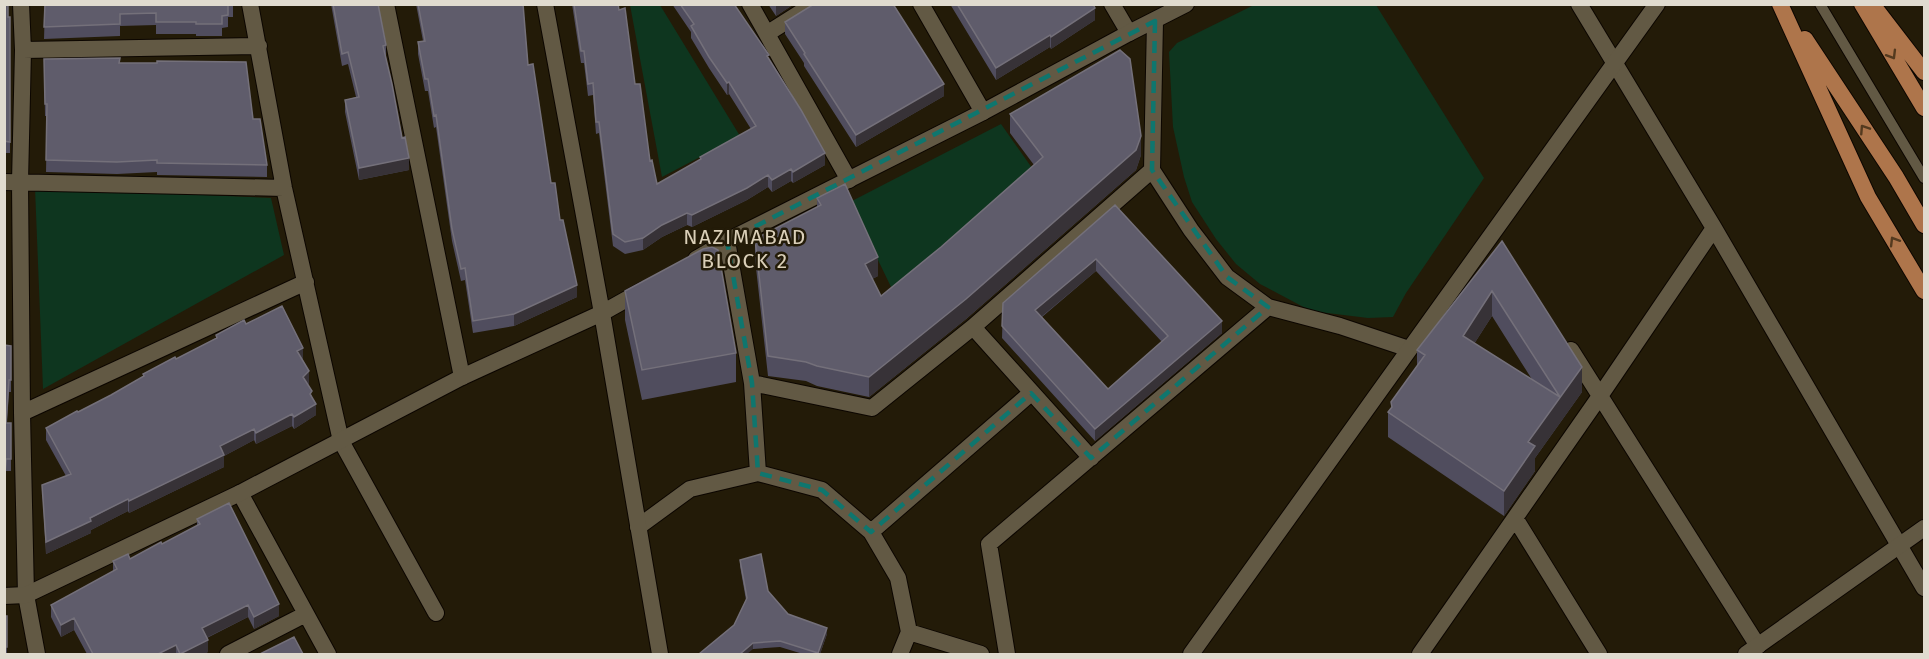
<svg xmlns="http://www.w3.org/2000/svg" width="1929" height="659" font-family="'Fira Sans',sans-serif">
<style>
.green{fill:#0e361f}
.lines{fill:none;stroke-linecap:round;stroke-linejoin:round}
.service-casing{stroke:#0c0600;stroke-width:12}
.minor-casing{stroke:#0c0600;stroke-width:18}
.tertiary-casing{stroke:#0c0600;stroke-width:18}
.primary-casing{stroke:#0c0600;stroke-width:18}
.service{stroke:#625944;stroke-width:10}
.minor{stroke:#625944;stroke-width:16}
.tertiary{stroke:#625944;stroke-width:16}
.primary{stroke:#ae754b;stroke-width:16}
.wall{fill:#504d5e;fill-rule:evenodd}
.shaded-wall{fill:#373237}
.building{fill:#5f5c6b;stroke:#74707a;stroke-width:1.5;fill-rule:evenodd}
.oneway{stroke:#543a1f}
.marked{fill:none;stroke:#0f766e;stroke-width:4.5;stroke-dasharray:12 8;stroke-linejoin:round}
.labels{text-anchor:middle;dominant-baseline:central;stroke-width:5;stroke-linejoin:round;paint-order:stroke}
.neighbourhood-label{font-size:21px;letter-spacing:1.5px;fill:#dacfb8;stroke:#231b08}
</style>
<rect width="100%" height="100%" fill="#231b08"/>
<path class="green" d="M630 5H660L740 136 662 177Z
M1254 5H1376L1484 178 1406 293 1393 317 1368 318 1311 311 1260 284 1236 264 1216 239 1192 202 1184 177 1173 127 1169 52 1177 43Z
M1001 124 1032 168 892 289 850 202Z
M35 188 271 198 284 255 43 389Z"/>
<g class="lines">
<g class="service-casing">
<path id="service" d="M1820 4 1924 178"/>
</g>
<g class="minor-casing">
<path id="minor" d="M21 4 23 50 20 182 22 413 26 595 37 654
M250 4 284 188 341 441 436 613
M386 4 462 377
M750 4 849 180
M921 4 983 112
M1112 4 1129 33
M1579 4 1714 228 1924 588
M1155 21 1152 170 1191 230 1227 277 1268 307 1340 326 1409 349
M768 33 814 4
M23 50 259 46
M4 182 284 188
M727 241 752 383 758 473
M973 327 1091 458
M1571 350 1758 646
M752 383 872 408 973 327 1152 170
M22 413 306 282
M240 493 328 654
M1515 518 1599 654
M638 527 690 489 758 473 822 490 871 532 898 578 909 632 900 654
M871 532 1031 393
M909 632 981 654
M228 654 306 614
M1007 654 989 544 1268 307
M1420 654 1600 396 1714 228"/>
</g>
<g class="tertiary-casing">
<path id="tertiary" d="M545 4 602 313 660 654
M696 259 727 241 983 112 1129 33 1186 4
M4 596 26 595 240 493 462 377 602 313 643 290
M1191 654 1657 4
M1746 654 1924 528"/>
</g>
<g class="primary-casing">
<path id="primary" d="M1780 4 1868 197 1924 291
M1862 4 1924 108
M1875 8 1924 72
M1805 39 1896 177 1924 225"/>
</g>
<use href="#service" class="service"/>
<use href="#minor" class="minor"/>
<use href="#tertiary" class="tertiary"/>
<use href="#primary" class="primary"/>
</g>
<path class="wall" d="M4 4 8 17H10V153H4Z
M45 4H233V17H228V27L222 28V36H196V34H156V25L120 26V36L44 39Z
M331 4H378L386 45V57L409 170 359 180 345 112V100L356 97 348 64 342 66Z
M416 4H523L528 65 551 183 560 220 577 297 514 326 473 333 465 280 461 281 452 241 436 127 434 128 428 91H425L418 54V42L423 41Z
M572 4H618L635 84 650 161 657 184 700 160V157L751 129 729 94 727 95 709 68 691 38V32L672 4H734L769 59 825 165 793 183 791 181 772 192 768 187 747 200 692 227 687 225 662 237 643 250 625 254 613 246 599 133 596 134 593 95 588 96 584 63H581Z
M768 4H794L776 16Z
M950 4H1093L1095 20 1051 49 1050 47 996 80Z
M785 22 944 96 856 147 804 66V63L785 34Z
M44 59 119 63 253 119 267 165V177L157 175V172L117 174 46 172 47 116H45Z
M1010 114 1141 155 1136 170 966 319 869 397 817 386 806 381 768 376 755 259V239L817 208V198L878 276 872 279 881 296 941 247 1034 165 1010 133Z
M1115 205 1222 333 1095 441 1002 338 1003 303ZM1096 271 1162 342 1108 389 1042 317Z
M1502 241 1582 392 1535 458V471L1504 516 1388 437V412L1391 409V402L1417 366V350ZM1492 316 1533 381 1474 344Z
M625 291 736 353V382L642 400 625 320Z
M246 324 303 360 309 383 308 384 312 397 316 415 294 429 292 426 256 444 254 440 224 456V467L129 513 128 511 91 530V533L46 554 42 485 66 476 46 440V428L111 395 143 377V374L176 359 216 338V335Z
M4 345 11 346V392H9L7 423H11V471H6Z
M197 519 279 616 254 629 248 617 207 638 208 652 203 654H87L74 630 61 637 51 617V605L113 572V561L130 559 162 544 197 526Z
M740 560 788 614 827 634 820 654H803L780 647 753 649 734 625 746 600 740 566Z
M4 616H7V654H4Z"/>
<path class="shaded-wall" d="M776 4H794L776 16Z
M1095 8V20L1051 49V37Z
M1050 35V47L996 80V68Z
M729 82V94L727 95V83Z
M944 84V96L856 147V135Z
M1141 136V155L1136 170 966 319 869 397V377Z
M825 153V165L793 183V172Z
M409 158V170L359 180V168Z
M791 169V181L772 192V180Z
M768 175V187L747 200 692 227V215Z
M687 213V225L662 237 643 250V238L662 225Z
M878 257V276L865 283V264Z
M1096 259V271L1035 322V310Z
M577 285V297L514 326V314Z
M1492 291V316L1463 361V336Z
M1222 321V333L1095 441V429Z
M303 348V360L297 363V351Z
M1582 367V392L1535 458V471L1504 516V491L1528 442Z
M309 371V383L303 389V377Z
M316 404V415L294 429V417Z
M292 414V426L256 444V433Z
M254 429V440L224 456V467L129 513V501L220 446Z
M128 499V511L91 530V533L46 554V542Z
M279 604V616L254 629V617Z
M248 605V617L202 640V628Z
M74 618V630L61 637V625Z
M827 628V634L820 654H818Z
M208 640V652L203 654H180Z
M753 643V649L747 654H740Z
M176 645V654H158Z"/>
<path class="building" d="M4 4H8V17H10V142L4 141Z
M45 4H233V5H228V15L222 16V24H196V22H156V13L120 14V24L44 27Z
M333 4H378L386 45 383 46 392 84 402 138 405 137 409 158 359 168 345 100 359 97 348 52 342 54Z
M418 4H523L528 65 533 64 551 183H555L560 220H563L577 285 514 314 473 321 465 268 461 269 452 229 436 115 434 116 428 79H425L418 42 425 41Z
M574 4H618L619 10 625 8 635 84H640L650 161 652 160 657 184 701 159 700 157 756 126 729 82 727 83 709 57 691 26 694 24 680 4H734L769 55 767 56 801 110 825 153 793 172 791 169 772 180 768 175 747 188 692 215 687 213 662 225 643 238 625 242 613 234 599 122H596L593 83 588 84 584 51H581Z
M814 4H893L944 84 856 135 804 54 805 53 785 22Z
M957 4H1093L1095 8 1051 37 1050 35 996 68Z
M1120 50 1130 59 1141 136 1136 150 966 299 869 377 817 366 806 362 768 356 755 239 821 205 817 198 845 184 878 257 865 264 881 296 941 247 1043 157 1010 114Z
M120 58 119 63H157V61L246 62 253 119H260L267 165 157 163V160L117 162 46 160 47 104H45L44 59Z
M1115 205 1222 321 1095 429 1002 326 1003 303ZM1096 259 1168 336 1108 389 1035 310Z
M1502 241 1582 367 1528 442 1535 446 1504 491 1388 412 1392 407 1391 402 1425 355 1417 350ZM1492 291 1560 397 1463 336Z
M712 247 718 250 736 353 642 370 625 291 703 249Z
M282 306 303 348 297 351 309 371 303 377 312 391 310 394 316 404 294 417 292 414 256 433 254 429 220 446 224 455 129 501 128 499 90 518 91 521 46 542 42 485 71 474 46 428 77 411 78 412 111 395 144 376 143 374 175 357 176 359 217 338 216 335 244 320 246 324Z
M4 345 11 346V380H9L6 423H11V459H6L4 489Z
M229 503 279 604 254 617 248 605 202 628 208 640 180 654 176 645 158 654H93L74 618 61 625 51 605 117 569 113 561 128 554 130 559 161 542 162 544 200 524 197 519Z
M761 554 768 591 788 614 827 628 818 653 780 641 753 643 740 654H699L734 625 747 598 740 560Z
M4 616H7V647H4Z
M294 637 303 654H260Z"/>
<defs><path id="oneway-chevron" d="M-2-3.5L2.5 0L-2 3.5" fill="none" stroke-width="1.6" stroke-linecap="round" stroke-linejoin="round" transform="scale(1.5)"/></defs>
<g class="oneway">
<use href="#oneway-chevron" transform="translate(1892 55) rotate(59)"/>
<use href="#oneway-chevron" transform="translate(1864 129) rotate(-123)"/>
<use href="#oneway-chevron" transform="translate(1894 241) rotate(-121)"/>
</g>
<path class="marked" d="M1155 21 1152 170 1227 277 1268 307 1091 458 1031 393 871 532 822 490 758 473 752 383 727 241Z"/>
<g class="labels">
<g class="neighbourhood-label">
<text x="745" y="237">NAZIMABAD<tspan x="745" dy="24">BLOCK 2</tspan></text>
</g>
</g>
<rect width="1929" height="659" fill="none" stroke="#e0dbcf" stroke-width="12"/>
</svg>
